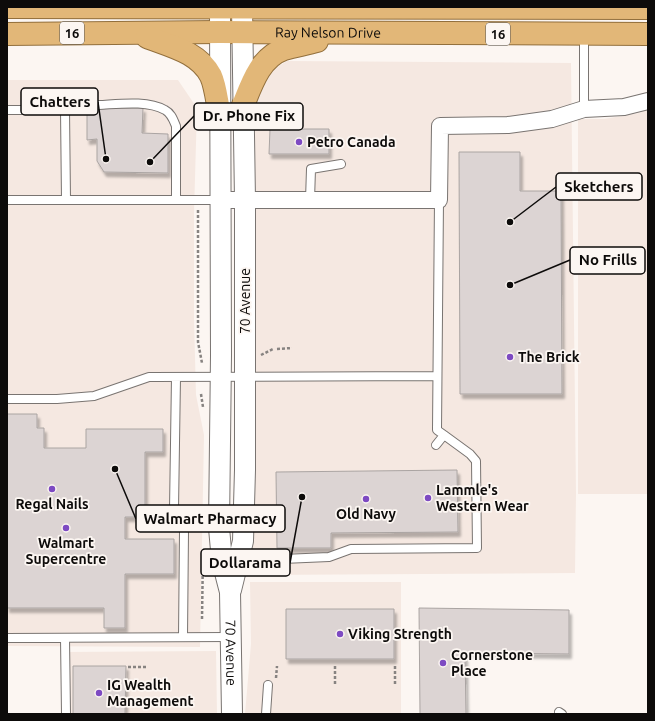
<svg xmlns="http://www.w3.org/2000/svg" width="655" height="721" font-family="Ubuntu,sans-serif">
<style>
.built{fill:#f5e8e1}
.building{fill:#dcd4d3;stroke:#aaa4a2;filter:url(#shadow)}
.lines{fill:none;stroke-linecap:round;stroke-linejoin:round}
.service-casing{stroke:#797471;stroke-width:10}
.minor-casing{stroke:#797471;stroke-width:18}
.tertiary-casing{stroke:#797471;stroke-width:22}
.trunk-casing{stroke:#926f3c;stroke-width:24}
.path{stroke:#878381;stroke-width:2.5;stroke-dasharray:3 2;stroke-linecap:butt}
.service{stroke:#fff;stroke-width:8}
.minor{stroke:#fff;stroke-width:16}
.tertiary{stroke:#fff;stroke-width:20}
.trunk{stroke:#e2b778;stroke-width:22}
.poi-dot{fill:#7d4ac2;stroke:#fcf6f2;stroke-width:1.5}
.labels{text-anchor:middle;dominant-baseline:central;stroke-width:3.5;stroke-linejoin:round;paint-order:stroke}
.shield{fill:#fcf6f2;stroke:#555250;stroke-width:1}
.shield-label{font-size:13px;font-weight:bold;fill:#0d0b0a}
.street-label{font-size:14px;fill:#0d0b0a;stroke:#fcf6f2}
.poi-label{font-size:14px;font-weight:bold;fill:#0d0b0a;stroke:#fcf6f2;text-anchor:start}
.leader{fill:none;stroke:#0d0b0a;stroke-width:1.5}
.callout-dot{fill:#0d0b0a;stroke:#fcf6f2;stroke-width:1.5}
.callout{fill:#fcf6f2;stroke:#0d0b0a;stroke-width:1.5}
.callout-label{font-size:15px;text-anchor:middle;font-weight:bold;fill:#0d0b0a}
</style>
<defs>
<filter id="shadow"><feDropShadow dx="2.5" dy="4.5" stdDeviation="1" flood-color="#0004"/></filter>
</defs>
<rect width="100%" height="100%" fill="#fcf6f2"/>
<path class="built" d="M287 61 571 63 576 494 575 573 250 575 255 96 266 74Z
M7 80H178L197 108 194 213V319L196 395 204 435 200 647 7 646Z
M648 109V494H578V119H604L639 113Z
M250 582H401V714H245L251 644Z
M216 651 217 714H62L63 652Z"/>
<path class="building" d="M87 108H143L142 133 168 134V173L104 172 97 161V139L87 140Z
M270 129H329V154H269Z
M459 152H520V191H561L562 394H460Z
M7 414H37V428H44V448H86V429H163V452H145V517H125V539H174V574H125V628H104V608H7Z
M457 470 458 532 331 533V548H277L276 472Z
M419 608 569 610V654L465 653 466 714H420Z
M286 609H394V659H286Z
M73 666H126L125 714H73Z"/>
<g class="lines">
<g class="service-casing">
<path id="service" d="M584 35V109
M99 105C119 104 147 100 165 110 171 113 173 119 176 126V200
M7 110H65L76 106 89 105
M65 110 66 200
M7 200H220
M310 200 311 169 341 164
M176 377 174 509 184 531 183 637
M7 399H57L94 396 149 377 437 376
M436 445 444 435 437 430 439 200
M239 561 329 557 351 549 477 548 476 461 470 454 444 435
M7 638 230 637
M65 638 66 714
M559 712 562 714
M266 714 268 685"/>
</g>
<g class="minor-casing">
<path id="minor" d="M221 200H439L440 126 508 125 552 119 584 109 624 107 648 101"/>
</g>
<g class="tertiary-casing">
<g id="tertiary">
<path id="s1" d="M220 7 221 355 219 528 222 561 230 592 232 714"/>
<path d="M231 590 243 541 245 470V200L242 7"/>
</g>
</g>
<g class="trunk-casing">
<g id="trunk">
<path d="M7 7 648 8"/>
<path id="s2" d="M7 34 220 32 648 34"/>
<path d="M147 37C170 46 199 52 211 76 216 87 217 103 220 115"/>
<path d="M242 108C251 86 259 58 284 49 294 46 306 44 317 41"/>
</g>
</g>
<path class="path" d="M198 210V342L202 363
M277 349 292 348
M261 355 273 349
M201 394 203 407
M202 619 203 552
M395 666V684
M128 667H148
M276 678 277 666
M335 684V666"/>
<use href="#service" class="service"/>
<use href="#minor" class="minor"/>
<use href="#tertiary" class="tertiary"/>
<use href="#trunk" class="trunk"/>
</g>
<g class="poi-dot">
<circle cx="299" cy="142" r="4"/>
<circle cx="510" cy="357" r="4"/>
<circle cx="52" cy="489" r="4"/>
<circle cx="428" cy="498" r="4"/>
<circle cx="366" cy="499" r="4"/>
<circle cx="66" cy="528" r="4"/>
<circle cx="340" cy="634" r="4"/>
<circle cx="443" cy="663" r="4"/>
<circle cx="99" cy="693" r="4"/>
</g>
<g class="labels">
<g class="shield">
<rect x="60" y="22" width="24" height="22" rx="3"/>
<rect x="486" y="23" width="24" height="22" rx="3"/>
</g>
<g class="shield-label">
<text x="72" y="33">16</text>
<text x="498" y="34">16</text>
</g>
<g class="street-label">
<text stroke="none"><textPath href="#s2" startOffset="321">Ray Nelson Drive</textPath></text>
<text transform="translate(245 301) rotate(-90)">70 Avenue</text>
<text stroke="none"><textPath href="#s1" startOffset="647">70 Avenue</textPath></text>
</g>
<g class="poi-label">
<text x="307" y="142">Petro Canada</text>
<text x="518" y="357">The Brick</text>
<text x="436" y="490">Lammle's<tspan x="436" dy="16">Western Wear</tspan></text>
<text x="52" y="504" text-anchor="middle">Regal Nails</text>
<text x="366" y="514" text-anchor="middle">Old Navy</text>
<text x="66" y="543" text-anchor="middle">Walmart<tspan x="66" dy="16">Supercentre</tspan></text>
<text x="348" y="634">Viking Strength</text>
<text x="451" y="655">Cornerstone<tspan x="451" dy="16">Place</tspan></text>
<text x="107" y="685">IG Wealth<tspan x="107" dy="16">Management</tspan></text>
</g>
</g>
<path class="leader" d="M106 159L98 102M150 162L194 116M510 222L556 187M510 285L570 260M115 469L136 519M302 497L290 563"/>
<g class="callout-dot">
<circle cx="106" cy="159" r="4"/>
<circle cx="150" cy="162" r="4"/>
<circle cx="510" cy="222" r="4"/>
<circle cx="510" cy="285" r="4"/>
<circle cx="115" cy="469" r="4"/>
<circle cx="302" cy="497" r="4"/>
</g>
<g class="callout">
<rect x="21" y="88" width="77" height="27" rx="4"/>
<rect x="194" y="103" width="109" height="27" rx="4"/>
<rect x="556" y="173" width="86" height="27" rx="4"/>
<rect x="570" y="247" width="75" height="27" rx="4"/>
<rect x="136" y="505" width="149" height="27" rx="4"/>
<rect x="201" y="549" width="89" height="27" rx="4"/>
</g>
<g class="callout-label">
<text x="60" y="107">Chatters</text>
<text x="249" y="121">Dr. Phone Fix</text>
<text x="599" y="192">Sketchers</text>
<text x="608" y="265">No Frills</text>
<text x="210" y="524">Walmart Pharmacy</text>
<text x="245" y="568">Dollarama</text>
</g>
<rect width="655" height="721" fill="none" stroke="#0d0b0a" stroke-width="16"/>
</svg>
